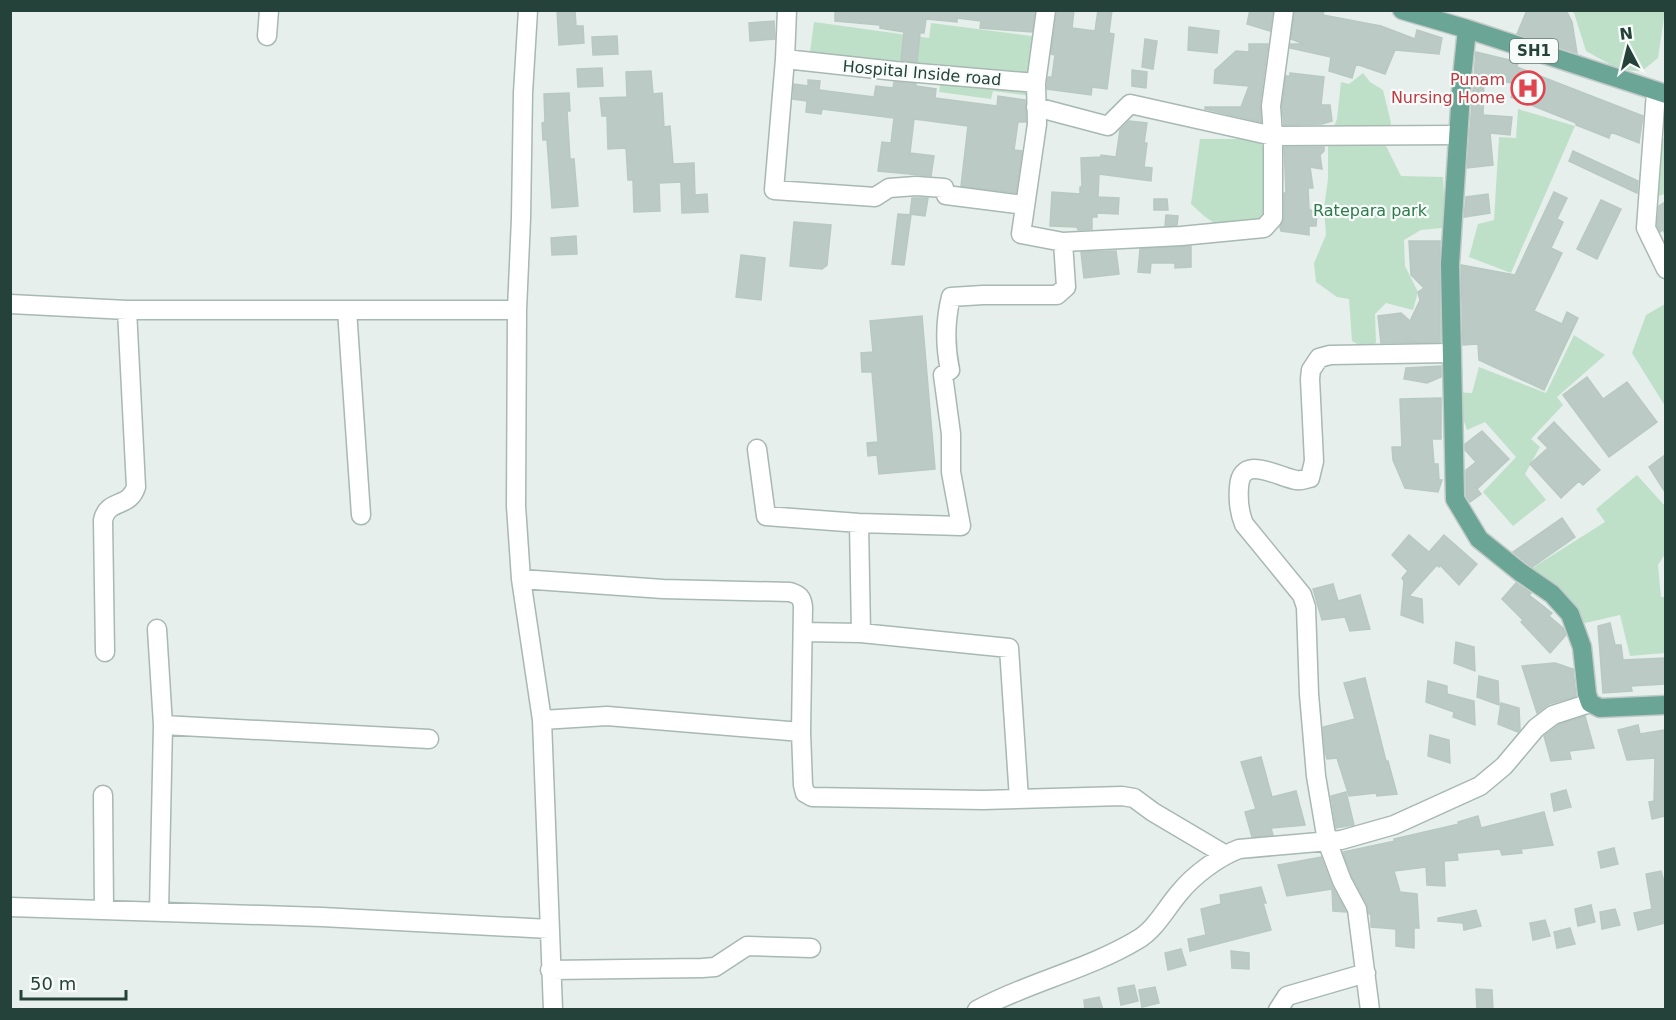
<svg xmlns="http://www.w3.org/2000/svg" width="1676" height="1020" font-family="'DejaVu Sans',sans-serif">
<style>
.green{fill:#bfe0c8}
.building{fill:#bbcac4;stroke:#b8c9c2;stroke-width:1.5}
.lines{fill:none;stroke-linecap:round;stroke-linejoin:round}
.minor-casing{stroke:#a8b8b2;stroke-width:21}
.major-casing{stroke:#c2cac8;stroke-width:21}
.minor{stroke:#fff;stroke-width:18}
.major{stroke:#6aa596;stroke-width:18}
.labels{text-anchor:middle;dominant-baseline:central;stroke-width:4.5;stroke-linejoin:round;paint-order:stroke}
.shield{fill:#f7fbf9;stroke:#637a73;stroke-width:1.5}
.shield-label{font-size:15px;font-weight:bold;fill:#24423a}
.street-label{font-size:16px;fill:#24423a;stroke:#f7fbf9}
.health-label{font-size:16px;fill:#be3a42;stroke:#f7fbf9;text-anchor:end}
.park-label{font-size:16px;fill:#2d7a4b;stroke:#f7fbf9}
</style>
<rect width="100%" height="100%" fill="#e6efeb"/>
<path class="green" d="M1571 11H1665L1658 58 1642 71 1620 70 1586 51 1574 13Z
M814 22 929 38 931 23 1039 37 1031 96 993 91 991 99 939 92 940 85 808 67Z
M1363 73 1370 82 1383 90 1391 123 1386 146 1401 176 1443 177 1445 214 1442 228 1421 230 1404 240 1405 266 1418 292 1413 310 1386 303 1375 314 1376 343 1364 348 1352 341 1349 299 1337 297 1316 282 1314 263 1326 235 1324 208 1328 179V142L1337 119 1341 82 1349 84Z
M1518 109 1575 126 1511 273 1469 257 1478 224 1494 220 1499 137 1516 138Z
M1650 133 1665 139V194L1658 196 1646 147Z
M1200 139H1264L1272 220H1247L1220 227 1204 216 1191 204Z
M1665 304V406L1632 353 1646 315Z
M1574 335 1605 355 1557 397 1563 405 1531 439 1540 447 1525 474 1546 500 1513 526 1483 492 1516 457 1485 422 1467 430 1454 392 1472 393 1479 367 1546 393Z
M1637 475 1665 506V554L1658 565 1661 597H1665V653L1630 656 1620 615 1585 623 1557 588 1529 570 1605 522 1596 509Z"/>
<path class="building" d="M557 10H575L576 26H583L584 43 559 45Z
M835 10H1035L1032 32 980 28 981 21 957 18V22L926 19 924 33H920L917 62 901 60 904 32 880 28V25L835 21Z
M1057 10H1074L1072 28 1095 31 1098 10H1112L1109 33 1114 34 1107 89 1092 87 1091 95 1047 89 1048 77H1052L1055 55 1051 54Z
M1250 10H1273L1270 31 1247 24Z
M1295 10H1324L1323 15 1381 26 1415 39 1417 30 1442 38 1439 54 1395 50 1385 74 1356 64 1352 78 1329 71 1331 57 1290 48 1291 44H1304L1291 39Z
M1527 10H1566L1572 22 1577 53 1517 34Z
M774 21 775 39 750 41 749 23Z
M1189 27 1219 31 1217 53 1188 50Z
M617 36 618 54 593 55 592 37Z
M1145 39 1157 41 1153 69 1142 67Z
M1249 44H1268L1260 104 1261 122 1205 109V107H1241L1249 86 1214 83 1215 70 1236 51 1249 52Z
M1476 52 1518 62 1517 67 1643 116 1639 143 1611 132 1609 138 1576 125V123L1511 97 1516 84 1484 77 1483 115 1512 117 1510 135 1490 133 1493 165 1467 168Z
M602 68 603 86 578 87 577 69Z
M1132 70 1147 72 1146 88 1132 86Z
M651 71 653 94 662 93 664 127 670 126 673 164 694 163 695 195 707 194 708 212 682 213 681 182 659 183 660 211 634 212 633 180H628L626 148 608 149 607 116H602L600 98 627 97 626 72Z
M1290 73 1324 77 1321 105H1330L1332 121 1322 124 1284 125 1282 106 1286 76H1290Z
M808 80 820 81 819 90 874 97 876 86 893 88 894 82 916 84V86L936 89 935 98 997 106 998 96 1025 100 1026 122H1018L1014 150 1022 151 1016 193 961 186 968 126 914 119 910 153 934 156 931 176 878 171 882 142 891 143 894 118 822 109 821 114 806 112 807 101 793 99 794 84 808 86Z
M569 93 570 111H567L570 159H574L578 206 552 208 547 140H543L542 123 545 122 544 94Z
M1129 121 1147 123 1144 143H1147L1144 167 1152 168 1151 181 1099 174 1098 197 1119 198 1118 214 1097 213V217H1092V229L1078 230 1077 227 1050 226 1052 192 1080 194V187H1082L1081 158 1101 157V155L1116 157 1120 130Z
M1284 147H1324V151L1320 155 1322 169 1310 167 1313 188H1308L1309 209 1317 214 1316 226H1309V235L1281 231 1280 227 1284 218V193H1286Z
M1573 151 1638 181 1637 193 1569 161Z
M1554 192 1567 198 1557 219 1563 222 1551 248 1562 253 1534 311 1562 324 1567 312 1578 318 1544 390 1479 360 1478 344 1463 345 1461 265 1515 275Z
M1488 194 1490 213 1464 217 1466 197Z
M912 198H928L925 216 910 214Z
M1154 199H1167L1168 210H1154Z
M1601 200 1621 209 1597 259 1577 249Z
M1665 202V234L1663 230 1660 232 1657 226 1659 206Z
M898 214 911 215 904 265 892 264Z
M1166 215 1178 216 1177 225 1165 226Z
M794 222 831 225 827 265 822 269 790 266Z
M576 236 577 254 552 255 551 238Z
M1409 241H1440V342L1381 343 1378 316 1401 313 1410 321 1420 300 1418 292 1424 288 1411 275Z
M1191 246V267L1175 268V263H1151L1150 273 1138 272 1140 249Z
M1116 251 1119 274 1084 278 1081 252Z
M741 255 765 258 761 300 736 297Z
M922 316 935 469 879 474 877 455 868 456 867 443 878 442 872 372H862L861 353 873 352 870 321Z
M1441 366V377L1427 383 1404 379 1406 368Z
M1587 377 1603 399 1627 382 1657 422 1609 457 1563 395Z
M1441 398V439H1432L1434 464H1438L1439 480H1442L1438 492 1405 488 1393 460 1392 447H1402L1400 399Z
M1554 422 1600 470 1583 485 1579 481 1561 498 1530 464 1548 448 1538 438Z
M1482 431 1509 459 1477 489 1481 494 1470 502 1466 496V470L1476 462 1465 450V444Z
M1665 455V492L1649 467Z
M1562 518 1575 537 1532 567 1513 552Z
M1409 535 1429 552 1444 535 1477 564 1459 585 1440 565 1439 567 1437 565 1409 596 1422 599 1423 623 1401 615 1404 581 1402 578 1408 571 1392 555Z
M1516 583 1531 593 1529 595 1552 613 1549 616 1563 628 1566 635 1550 653 1521 622 1523 620 1502 599Z
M1333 584 1338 601 1360 595 1370 629 1350 631 1345 617 1322 620 1313 589Z
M1610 623 1615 645H1621L1623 660 1665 658V684L1631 686 1632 691 1603 693 1598 626Z
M1456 642 1474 647 1475 671 1454 663Z
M1555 663 1573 669 1576 696 1549 704 1537 713 1522 666Z
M1479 676 1498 681 1499 705 1477 697Z
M1365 678 1386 761H1388L1397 794 1377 796 1376 793 1349 796 1337 758 1327 759 1325 752 1323 727 1355 719 1344 683Z
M1428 681 1447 686V694L1474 701 1475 725 1453 717 1454 712 1426 702Z
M1501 703 1519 708 1520 729 1518 732 1498 724Z
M1585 716 1594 748 1569 751 1571 759 1551 761 1544 736 1558 725Z
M1638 725 1640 734 1665 730V816L1652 819 1649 802 1654 801 1655 758 1627 760 1618 730Z
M1430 735 1449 740 1450 763 1428 756Z
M1261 757 1272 797 1296 791 1305 825 1271 828 1273 835 1252 837 1245 812 1256 809 1241 762Z
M1566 790 1571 807 1554 811 1551 794Z
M1346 792 1354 825 1336 828 1331 796Z
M1544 812 1553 845 1521 849 1522 853 1502 855 1500 849 1457 853 1458 860 1444 861 1445 886 1427 885 1426 867 1394 871 1400 892 1417 894 1419 928H1414V948L1396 946V929L1371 927V914H1369L1367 904 1352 876 1343 852 1395 841 1394 839 1459 824 1458 822 1478 816 1481 828Z
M1614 848 1618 864 1601 868 1598 852Z
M1321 857 1332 886 1346 912 1333 911 1332 889 1287 896 1278 865Z
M1661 871 1665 885V923L1638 930 1634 913 1652 909 1646 874Z
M1261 887 1266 903H1263L1271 930 1190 951 1188 939 1206 935 1201 909 1221 904 1220 895Z
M1591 905 1595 922 1578 926 1575 909Z
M1615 909 1620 925 1602 929 1600 912Z
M1476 910 1481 926 1464 930 1463 923 1438 921V918Z
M1545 920 1550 936 1533 940 1530 923Z
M1570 928 1575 944 1557 948 1554 932Z
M1181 949 1186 965 1168 970 1165 953Z
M1231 951 1249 953V969L1232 968Z
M1134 985 1138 1001 1121 1005 1118 988Z
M1155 987 1159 1003 1142 1007 1139 990Z
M1476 989 1492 990 1493 1010H1477Z
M1099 997 1103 1010H1085L1084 1000Z"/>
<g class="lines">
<g class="minor-casing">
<path id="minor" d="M528 10 523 93 521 218 517 310 516 506 521 579 542 720 553 1010
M787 10 785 59 895 71 1036 83 1046 10
M267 36 269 10
M785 59 774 190 875 197 889 188 916 186 944 188 946 195 1024 205
M1656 92 1646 228 1666 269
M1036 107 1108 126 1130 104 1273 136 1458 135
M1063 242 1181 236 1264 228 1273 218V136L1271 106 1284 10
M10 304 127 310H517
M347 310 361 515
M757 449 766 516 859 523 961 526 951 472V434L943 375 950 370C945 346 945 321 951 297L983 295H1057L1066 287 1063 242 1021 234 1037 124 1036 83
M521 579 663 589 790 592C799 595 802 597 803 607L801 732
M157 629 163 725 159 911
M803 632 861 633 859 523
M861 633 1009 648 1019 799
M105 652 103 520C108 498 129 509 136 487L127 310
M542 720 607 716 801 732 803 785 805 793 812 797 983 800 1122 796 1134 798 1153 812 1224 854
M163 725 429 739
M103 795 104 909
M10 907 322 917 549 929
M550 970 702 968 715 967 747 946 811 948
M977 1010C1028 982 1087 970 1137 940 1156 929 1166 908 1180 892 1194 875 1218 857 1239 849L1341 840 1394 825 1480 786 1504 766 1536 728 1553 715 1590 703
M1278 1010 1287 996 1366 973
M1370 1010 1357 909 1342 881 1327 841 1316 776 1309 694 1306 607 1302 595 1244 524C1239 512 1238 500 1239 487 1241 453 1278 477 1296 480 1301 481 1305 479 1310 478L1314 461 1310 379 1311 370 1319 358 1330 355 1451 353"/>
</g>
<g class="major-casing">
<path id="major" d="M1402 10 1467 29 1666 94
M1467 29 1462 77 1450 264 1455 499 1479 539 1520 572 1552 594 1570 614 1582 647 1587 694 1590 703 1600 708 1666 705"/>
</g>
<use href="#minor" class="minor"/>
<use href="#major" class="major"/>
</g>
<defs>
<g id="hospital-ring" transform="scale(1.725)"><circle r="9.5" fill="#f7fbf9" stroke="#e0444e" stroke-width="1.5"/><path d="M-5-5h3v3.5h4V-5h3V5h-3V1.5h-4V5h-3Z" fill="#e0444e"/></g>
</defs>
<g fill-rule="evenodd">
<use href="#hospital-ring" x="1528" y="88"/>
</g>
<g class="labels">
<rect class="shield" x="1510" y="39" width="48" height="24" rx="4.5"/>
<g class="shield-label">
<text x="1534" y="51">SH1</text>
</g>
<g class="street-label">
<text transform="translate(922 73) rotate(5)">Hospital Inside road</text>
</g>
<g class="health-label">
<text x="1505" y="79">Punam<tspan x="1505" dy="18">Nursing Home</tspan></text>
</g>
<g class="park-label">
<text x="1370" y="210">Ratepara park</text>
</g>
</g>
<rect width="1676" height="1020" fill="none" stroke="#24423a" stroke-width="24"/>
<g transform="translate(1628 48) rotate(353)" stroke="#f7fbf9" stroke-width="4.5" paint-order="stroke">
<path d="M0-4.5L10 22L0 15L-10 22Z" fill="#24423a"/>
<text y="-9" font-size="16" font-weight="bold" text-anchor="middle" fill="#24423a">N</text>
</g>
<path d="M21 990v9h105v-9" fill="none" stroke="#24423a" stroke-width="3"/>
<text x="30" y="990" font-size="18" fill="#24423a" stroke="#f7fbf9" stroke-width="4.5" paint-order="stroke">50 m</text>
</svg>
